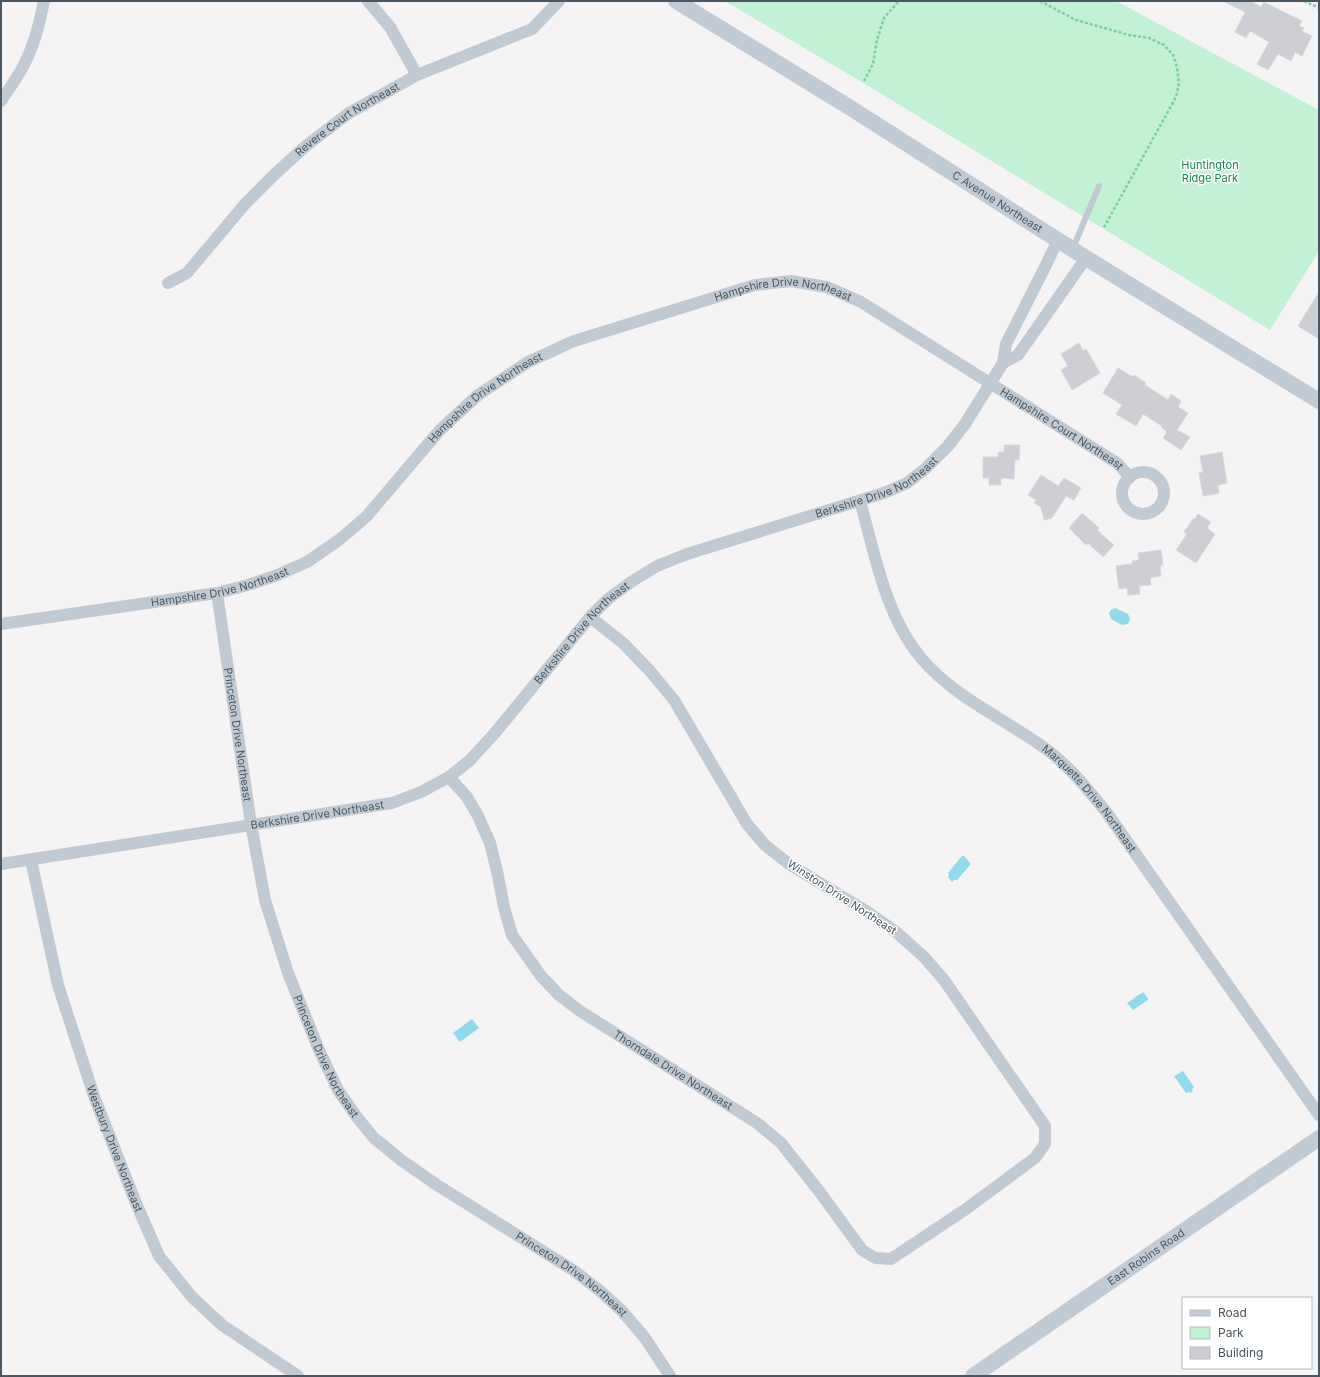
<svg xmlns="http://www.w3.org/2000/svg" width="1320" height="1377" font-family="Inter,sans-serif">
<style>
.green{fill:#c3f1d5}
.water{fill:#90daee}
.building{fill:#cdcfd5;stroke:#d7d9de}
.lines{fill:none;stroke-linecap:round;stroke-linejoin:round}
.path{stroke:#7ad0a6;stroke-width:2.5;stroke-dasharray:3 2;stroke-linecap:butt}
.lane{stroke:#c1cad2;stroke-width:6}
.street{stroke:#c1cad2;stroke-width:12}
.secondary{stroke:#c1cbd6;stroke-width:16}
.labels{text-anchor:middle;dominant-baseline:central;stroke-width:3;stroke-linejoin:round;paint-order:stroke}
.street-label{font-size:11px;fill:#4a5661;stroke:#fff}
.park-label{font-size:11px;fill:#17864f;stroke:#fff}
</style>
<rect width="100%" height="100%" fill="#f5f3f3"/>
<path class="green" d="M725 1H1116L1319 110V251L1270 330 870 87Z"/>
<path class="water" d="M1115 608 1128 614 1130 619 1128 624 1122 625 1111 619 1109 613 1111 610Z
M962 856H964L971 864 957 880H954L952 882 948 877 949 875 948 873Z
M1143 992 1148 998V1000L1133 1010 1127 1003Z
M472 1019 479 1028 460 1042 453 1033Z
M1183 1071 1194 1087 1192 1089 1193 1091 1190 1093 1189 1092 1186 1093 1174 1076Z"/>
<path class="building" d="M1223 1H1250L1261 7 1264 2 1302 21 1299 26 1304 28 1302 31 1312 36 1302 56 1295 52 1291 61 1278 54 1268 70 1257 64 1269 42 1250 31 1246 38 1235 32 1245 12Z
M1319 292V339L1298 326Z
M1079 343 1083 351 1086 349 1100 373 1072 390 1061 370 1068 366 1061 354Z
M1118 368 1133 377 1134 375 1146 383 1145 385 1168 400 1171 394 1181 401 1178 407 1188 413 1177 430 1190 437 1181 450 1163 438 1167 432 1161 427 1162 426 1143 414 1136 426 1116 414 1122 405 1103 393Z
M1004 445H1020L1019 460H1015L1014 479 1001 478V485H989V478H983V457H998V452H1004Z
M1222 452 1227 483 1218 485 1219 493 1203 496 1199 473 1203 472 1200 456Z
M1041 475 1058 486 1064 478 1081 488 1074 500 1066 496 1052 518 1044 520 1041 507 1034 503 1036 500 1028 495Z
M1082 513 1099 528 1097 530 1114 545 1103 557 1088 543 1086 545 1069 528Z
M1198 514 1211 522 1207 528 1215 534 1196 563 1176 550 1187 534 1184 532 1193 519 1194 520Z
M1161 550 1163 565 1160 566 1161 576 1150 578 1151 585 1139 586 1140 594 1128 595 1127 588 1119 589 1116 566 1132 564V561L1139 560 1138 553Z"/>
<g class="lines">
<path class="path" d="M1040 1 1076 20 1129 35 1149 38 1164 45 1173 55 1177 67 1179 83 1176 97 1103 229
M1304 1 1319 8
M864 81 873 64 877 40 884 18 898 2"/>
<path class="lane" d="M1073 248 1099 186"/>
<g class="street">
<path d="M368 1 390 27 417 75"/>
<path d="M1 101C7 92 14 82 20 72 33 50 39 26 44 1"/>
<path id="s1" d="M168 283 187 273 245 204 275 174 307 145 349 113 417 75 532 29 559 1"/>
<path d="M1003 363 1018 355 1086 258"/>
<circle cx="1143" cy="493" r="21"/>
<path id="s2" d="M860 501C875 554 885 615 921 658 953 696 999 716 1039 744 1066 762 1087 788 1107 813L1319 1115"/>
<path id="s3" d="M217 593 251 824 265 900 288 973 319 1050 338 1090 356 1116 374 1138 401 1160 437 1185 573 1270 599 1290 622 1311 645 1338 670 1376"/>
<path id="s4" d="M1 624 217 593 248 585 275 576 307 562 339 540 366 517 440 430 478 395 528 362 574 341 755 285 791 281 827 287 861 302 1117 463 1130 477"/>
<path id="s5" d="M449 777 467 797 478 816 490 843 497 871 504 907 512 935 541 976 559 995 580 1011 757 1123 781 1143 819 1191 862 1250 875 1258 891 1259 966 1209 1035 1158 1045 1144V1126L944 980 924 957 896 932 866 911 789 864 765 845 747 824 674 700 650 671 623 643 590 617"/>
<path id="s6" d="M31 860 58 985 95 1099 136 1203 159 1256 192 1297 222 1325 298 1376"/>
<path id="s7" d="M1 864 392 803 421 792 449 777 469 761 494 734 590 617 608 599 631 582 657 566 687 554 884 493 907 483 925 469 948 446 965 424 1003 363 1006 344 1046 265 1058 240"/>
</g>
<g class="secondary">
<path id="s8" d="M676 1 849 107 1086 258 1319 401"/>
<path id="s9" d="M973 1376 1319 1138"/>
</g>
</g>
<g class="labels">
<g class="street-label">
<text stroke="none"><textPath href="#s1" startOffset="245">Revere Court Northeast</textPath></text>
<text stroke="none"><textPath href="#s8" startOffset="379">C Avenue Northeast</textPath></text>
<text stroke="none"><textPath href="#s4" startOffset="882">Hampshire Drive Northeast</textPath></text>
<text stroke="none"><textPath href="#s4" startOffset="558">Hampshire Drive Northeast</textPath></text>
<text stroke="none"><textPath href="#s4" startOffset="1201">Hampshire Court Northeast</textPath></text>
<text stroke="none"><textPath href="#s7" startOffset="991">Berkshire Drive Northeast</textPath></text>
<text stroke="none"><textPath href="#s4" startOffset="222">Hampshire Drive Northeast</textPath></text>
<text stroke="none"><textPath href="#s7" startOffset="655">Berkshire Drive Northeast</textPath></text>
<text stroke="none"><textPath href="#s3" startOffset="143">Princeton Drive Northeast</textPath></text>
<text stroke="none"><textPath href="#s2" startOffset="391">Marquette Drive Northeast</textPath></text>
<text stroke="none"><textPath href="#s7" startOffset="320">Berkshire Drive Northeast</textPath></text>
<text transform="translate(842 897) rotate(33)">Winston Drive Northeast</text>
<text stroke="none"><textPath href="#s3" startOffset="479">Princeton Drive Northeast</textPath></text>
<text stroke="none"><textPath href="#s5" startOffset="386">Thorndale Drive Northeast</textPath></text>
<text stroke="none"><textPath href="#s6" startOffset="301">Westbury Drive Northeast</textPath></text>
<text stroke="none"><textPath href="#s9" startOffset="210">East Robins Road</textPath></text>
<text stroke="none"><textPath href="#s3" startOffset="815">Princeton Drive Northeast</textPath></text>
</g>
<g class="park-label">
<text x="1210" y="165">Huntington<tspan x="1210" dy="13">Ridge Park</tspan></text>
</g>
</g>
<rect width="1320" height="1377" fill="none" stroke="#4a5661" stroke-width="4"/>
<rect x="1182" y="1297" width="130" height="72" fill="#ffffff" stroke="#b7bbc0"/>
<rect x="1190" y="1310" width="20" height="6" fill="#c1cbd6" stroke="#b7bbc0"/>
<text x="1218" y="1317" font-size="12" fill="#4a5661">Road</text>
<rect x="1190" y="1327" width="20" height="12" fill="#c3f1d5" stroke="#b7bbc0"/>
<text x="1218" y="1337" font-size="12" fill="#4a5661">Park</text>
<rect x="1190" y="1347" width="20" height="12" fill="#cdcfd5" stroke="#b7bbc0"/>
<text x="1218" y="1357" font-size="12" fill="#4a5661">Building</text>
</svg>
